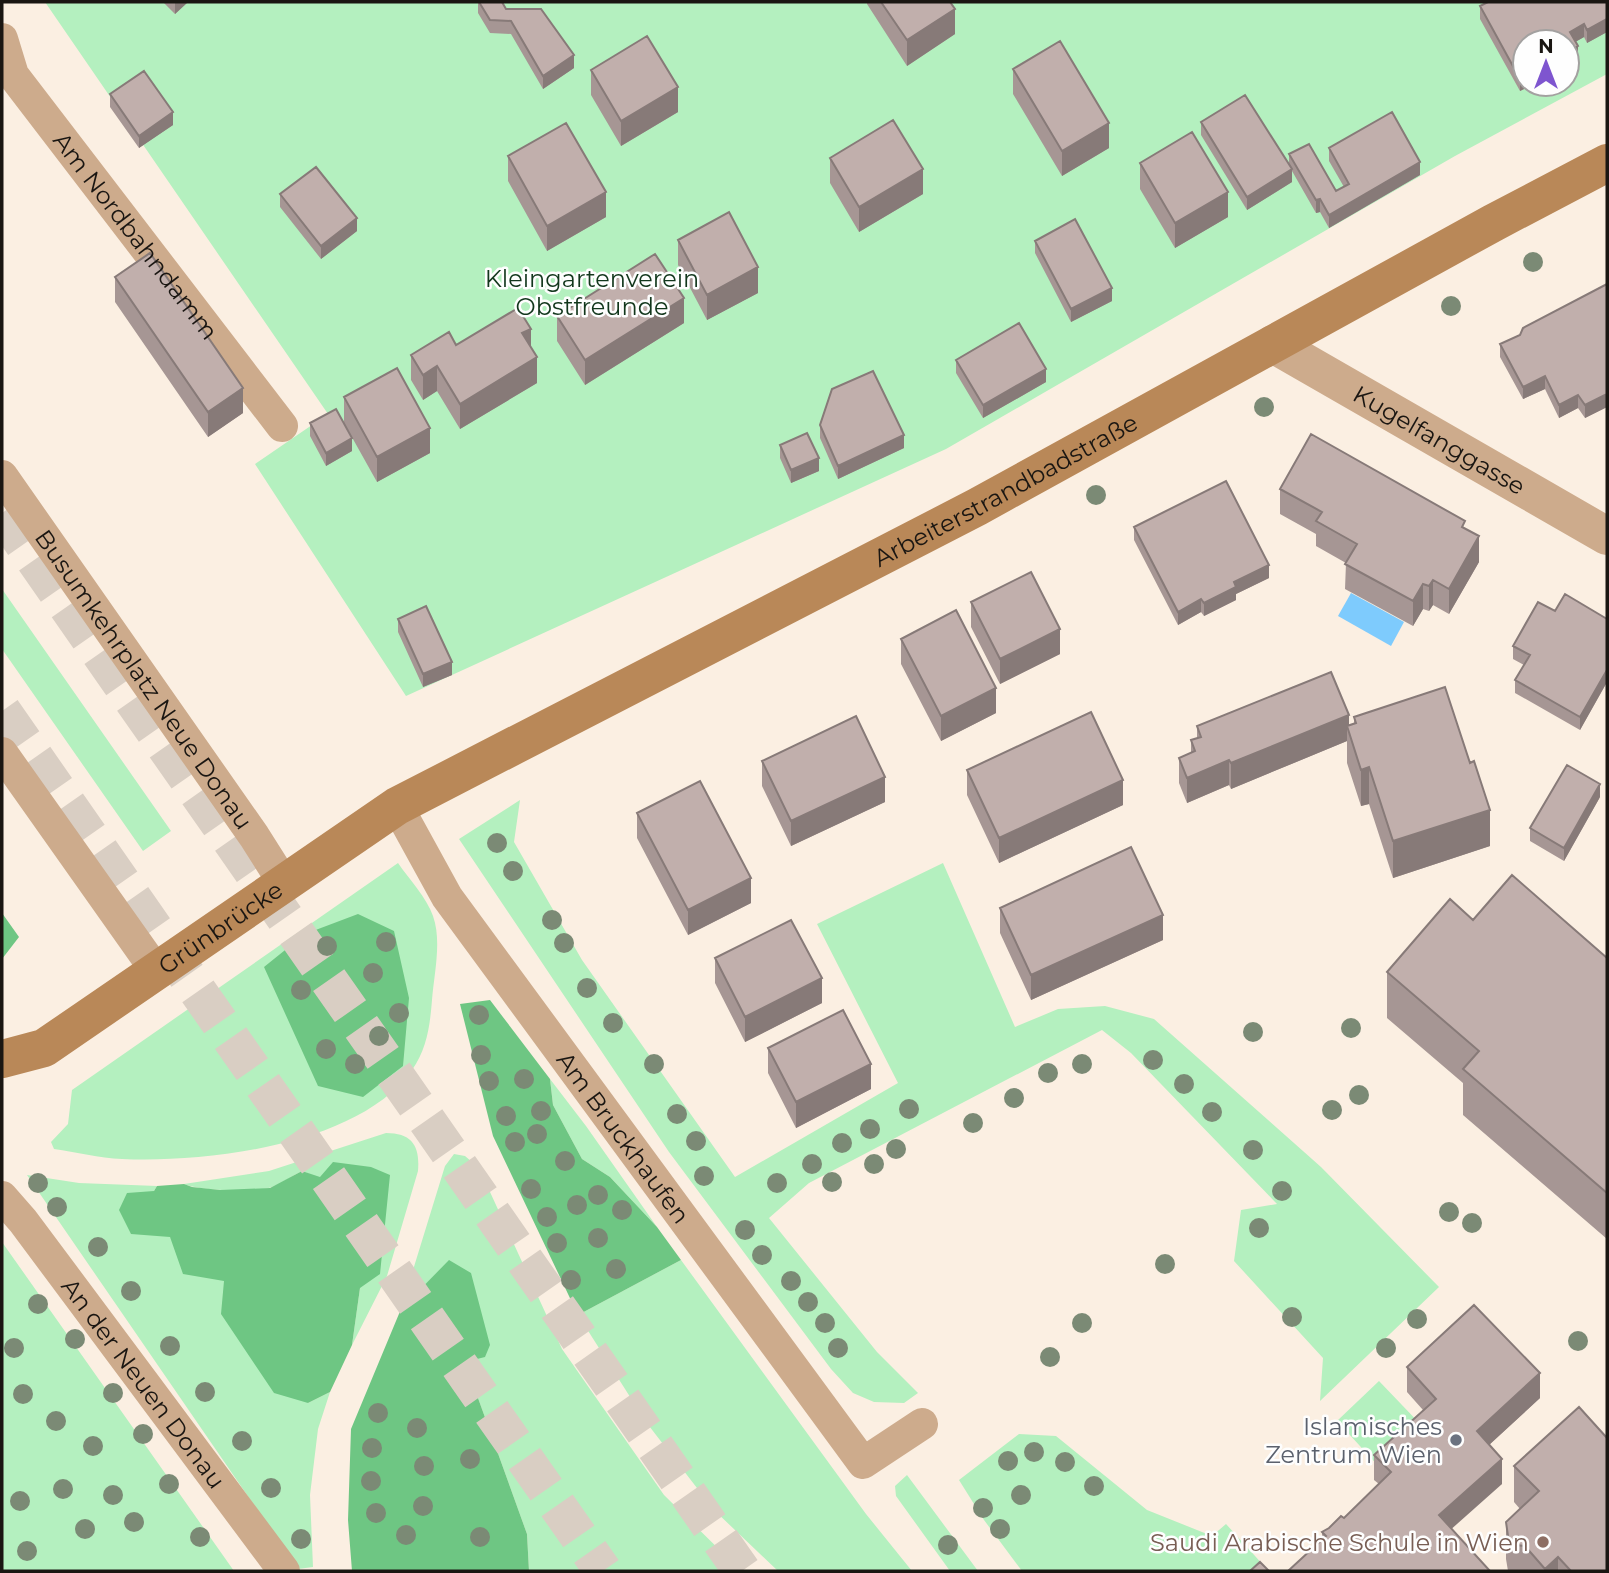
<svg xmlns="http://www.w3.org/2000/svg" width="1609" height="1573" font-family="Montserrat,sans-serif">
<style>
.green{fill:#b4f0bf;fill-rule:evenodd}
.forest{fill:#6ec683}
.water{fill:#7ecbfd}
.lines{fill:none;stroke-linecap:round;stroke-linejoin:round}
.highway-tunnel{stroke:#d9cec3;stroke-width:38;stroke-dasharray:38 19;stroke-linecap:butt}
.lane{stroke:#cdab8c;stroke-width:32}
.street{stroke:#cdab8c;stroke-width:38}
.secondary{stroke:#b98858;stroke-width:38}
.tree{fill:#7b8a75}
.wall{fill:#a69694}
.shaded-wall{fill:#877a78}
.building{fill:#c1afac;stroke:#877a78;stroke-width:2}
.worship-dot{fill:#6b7280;stroke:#fefefe;stroke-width:2.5}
.education-dot{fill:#8d6e63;stroke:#fefefe;stroke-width:2.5}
.labels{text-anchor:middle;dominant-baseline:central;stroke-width:5;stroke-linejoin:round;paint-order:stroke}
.street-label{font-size:24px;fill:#1a1612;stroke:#fefefe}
.park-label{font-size:24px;fill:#12371c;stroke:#fefefe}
.worship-label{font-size:24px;fill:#5b616d;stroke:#fefefe;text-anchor:end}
.education-label{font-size:24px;fill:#785e54;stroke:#fefefe;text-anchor:end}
</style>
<rect width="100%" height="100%" fill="#fbefe2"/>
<path class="green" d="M45 2H1607V74L1455 156 946 449 406 696 255 464 328 414ZM1525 42H1567V84H1525Z
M2 589 171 831 143 851 2 649Z
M520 800 514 842 582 960 735 1177 898 1083 817 924 943 863 1015 1027 1058 1009 1105 1006 1154 1019 1321 1167 1439 1287 1320 1401 1323 1358 1234 1261 1241 1210 1277 1204 1131 1053 1102 1030 809 1183 769 1218 877 1352 918 1393 904 1403 874 1402 853 1393 831 1369 669 1152 459 839Z
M398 863C409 879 427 898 433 916 442 941 434 974 432 1000 430 1025 427 1049 412 1070 359 1145 207 1163 122 1159 99 1158 76 1152 54 1149L51 1142 68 1124 72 1090Z
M550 1079 586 1126 657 1227 610 1177 582 1159 553 1105Z
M386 1133C413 1133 420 1147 418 1171L387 1276 352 1345 360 1288 320 1178 302 1171C292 1176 282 1183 272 1187 256 1193 200 1191 184 1184L269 1171Z
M454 1154 465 1156 479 1168 562 1349 664 1495 741 1571H529L527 1534 465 1362 449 1261 401 1309 445 1166Z
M27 1175 79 1183 157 1186 154 1191 170 1237 225 1281 308 1403 330 1392 318 1429 310 1495 313 1567 298 1569Z
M2 1242 234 1571H2Z
M681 1260 866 1514 912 1571H778L714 1510 646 1422 578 1315Z
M1379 1381 1424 1428 1382 1470 1337 1421Z
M1019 1434 1056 1436 1147 1510 1212 1536 1226 1524 1265 1567 1260 1571H1022L984 1520 959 1480Z
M907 1475 978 1571H950L896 1496 895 1486Z"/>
<path class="forest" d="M2 913 19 937 2 959Z
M358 914 394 931 409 998 403 1066 363 1097 318 1086 264 967 305 934Z
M490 1000 550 1079 553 1105 582 1159 610 1177 657 1227 681 1260 578 1315 493 1136 460 1004Z
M333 1162 371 1167 390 1175 380 1274 360 1288 352 1345 330 1392 308 1403 274 1393 221 1314 224 1281 183 1274 170 1237 131 1234 119 1210 127 1193 154 1191 157 1186 184 1184 192 1187 220 1190 270 1188 302 1171 320 1177Z
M449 1260 471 1273 490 1345 485 1357 465 1362 527 1534 529 1571H352L348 1520 351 1429 401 1309Z"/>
<path class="water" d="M1351 593 1404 622 1391 646 1338 616Z"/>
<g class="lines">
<path class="highway-tunnel" d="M2 513 742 1571
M2 711 603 1571"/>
<g class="lane">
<path id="s1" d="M2 39 13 75 282 426"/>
<path id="s2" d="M2 476 254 836 285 885"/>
<path d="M2 753 157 972"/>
<path id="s3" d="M397 806 447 897 863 1463 922 1424"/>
<path id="s4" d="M2 1197 23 1221 284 1571"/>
</g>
<path class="street" id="s5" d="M1273 344 1607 536"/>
<path class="secondary" id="s6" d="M2 1059 44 1048 397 806 977 507 1493 223 1607 163"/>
</g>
<g class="tree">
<circle cx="1533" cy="262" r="10"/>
<circle cx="1451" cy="306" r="10"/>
<circle cx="1264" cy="407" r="10"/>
<circle cx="1096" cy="495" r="10"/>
<circle cx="497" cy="843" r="10"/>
<circle cx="513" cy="871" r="10"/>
<circle cx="552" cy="920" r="10"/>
<circle cx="386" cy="942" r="10"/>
<circle cx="564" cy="943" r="10"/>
<circle cx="327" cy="946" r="10"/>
<circle cx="373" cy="973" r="10"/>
<circle cx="587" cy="988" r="10"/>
<circle cx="301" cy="990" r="10"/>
<circle cx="399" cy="1013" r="10"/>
<circle cx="479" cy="1015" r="10"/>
<circle cx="613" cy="1023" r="10"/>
<circle cx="1351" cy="1028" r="10"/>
<circle cx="1253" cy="1032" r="10"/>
<circle cx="379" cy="1036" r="10"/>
<circle cx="326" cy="1049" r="10"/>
<circle cx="481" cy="1055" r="10"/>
<circle cx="1153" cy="1060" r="10"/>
<circle cx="355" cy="1064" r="10"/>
<circle cx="654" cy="1064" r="10"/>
<circle cx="1082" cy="1064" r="10"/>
<circle cx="1048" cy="1073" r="10"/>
<circle cx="524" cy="1079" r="10"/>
<circle cx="489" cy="1081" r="10"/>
<circle cx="1184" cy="1084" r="10"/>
<circle cx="1359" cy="1095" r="10"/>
<circle cx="1014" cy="1098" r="10"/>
<circle cx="909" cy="1109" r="10"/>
<circle cx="1332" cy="1110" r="10"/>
<circle cx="541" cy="1111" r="10"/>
<circle cx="1212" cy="1112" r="10"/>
<circle cx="677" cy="1114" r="10"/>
<circle cx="506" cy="1116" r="10"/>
<circle cx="973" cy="1123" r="10"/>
<circle cx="870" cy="1129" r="10"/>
<circle cx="537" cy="1134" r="10"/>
<circle cx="696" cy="1141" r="10"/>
<circle cx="515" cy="1142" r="10"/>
<circle cx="842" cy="1143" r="10"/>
<circle cx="896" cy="1149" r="10"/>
<circle cx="1253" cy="1150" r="10"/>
<circle cx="565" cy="1161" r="10"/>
<circle cx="812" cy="1164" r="10"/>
<circle cx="874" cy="1164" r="10"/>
<circle cx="704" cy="1176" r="10"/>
<circle cx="832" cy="1182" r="10"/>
<circle cx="38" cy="1183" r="10"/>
<circle cx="777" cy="1183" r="10"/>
<circle cx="531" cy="1189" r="10"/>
<circle cx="1282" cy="1191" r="10"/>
<circle cx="598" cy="1195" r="10"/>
<circle cx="577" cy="1205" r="10"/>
<circle cx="57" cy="1207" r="10"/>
<circle cx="622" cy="1210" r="10"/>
<circle cx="1449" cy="1212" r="10"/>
<circle cx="547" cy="1217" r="10"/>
<circle cx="1472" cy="1223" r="10"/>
<circle cx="1259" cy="1228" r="10"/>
<circle cx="745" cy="1230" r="10"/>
<circle cx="598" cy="1238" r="10"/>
<circle cx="557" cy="1243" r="10"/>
<circle cx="98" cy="1247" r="10"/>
<circle cx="762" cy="1255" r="10"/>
<circle cx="1165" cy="1264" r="10"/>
<circle cx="616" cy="1269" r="10"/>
<circle cx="571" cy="1280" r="10"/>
<circle cx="791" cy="1281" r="10"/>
<circle cx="131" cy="1291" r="10"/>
<circle cx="808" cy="1302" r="10"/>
<circle cx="38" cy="1304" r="10"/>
<circle cx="1292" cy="1317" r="10"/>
<circle cx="1417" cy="1319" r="10"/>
<circle cx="825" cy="1323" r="10"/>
<circle cx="1082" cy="1323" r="10"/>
<circle cx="75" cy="1339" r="10"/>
<circle cx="1578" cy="1341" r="10"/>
<circle cx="170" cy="1346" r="10"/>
<circle cx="14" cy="1348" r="10"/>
<circle cx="838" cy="1348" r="10"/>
<circle cx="1386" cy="1348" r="10"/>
<circle cx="1050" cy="1357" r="10"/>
<circle cx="205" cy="1392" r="10"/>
<circle cx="113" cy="1393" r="10"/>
<circle cx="23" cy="1394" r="10"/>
<circle cx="378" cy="1413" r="10"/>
<circle cx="56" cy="1421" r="10"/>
<circle cx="417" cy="1428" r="10"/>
<circle cx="143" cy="1434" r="10"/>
<circle cx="242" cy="1441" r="10"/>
<circle cx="93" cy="1446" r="10"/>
<circle cx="372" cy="1448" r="10"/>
<circle cx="1034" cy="1452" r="10"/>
<circle cx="470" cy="1459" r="10"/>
<circle cx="1008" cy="1461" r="10"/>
<circle cx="1065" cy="1462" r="10"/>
<circle cx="424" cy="1466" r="10"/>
<circle cx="371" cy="1481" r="10"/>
<circle cx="169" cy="1484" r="10"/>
<circle cx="1094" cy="1486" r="10"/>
<circle cx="271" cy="1488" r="10"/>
<circle cx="63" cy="1489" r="10"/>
<circle cx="113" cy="1495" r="10"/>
<circle cx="1021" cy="1495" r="10"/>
<circle cx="20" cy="1501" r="10"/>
<circle cx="423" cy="1506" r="10"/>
<circle cx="983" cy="1508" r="10"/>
<circle cx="376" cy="1513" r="10"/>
<circle cx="134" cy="1522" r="10"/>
<circle cx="85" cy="1529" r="10"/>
<circle cx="1000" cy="1529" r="10"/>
<circle cx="406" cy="1535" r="10"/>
<circle cx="200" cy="1537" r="10"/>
<circle cx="480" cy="1537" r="10"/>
<circle cx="301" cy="1539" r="10"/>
<circle cx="948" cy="1545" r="10"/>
<circle cx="27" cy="1551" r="10"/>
</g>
<path class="wall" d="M163 2H188L175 14Z
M478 2H502L506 9 574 68 543 89 511 34 490 33 478 13Z
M867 2H950L955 34 907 66 867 4Z
M1607 2V32L1587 43 1584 37 1575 42 1578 59 1567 65V42L1525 84H1534L1520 91 1480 19V6Z
M1013 69 1109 148 1062 176 1013 94Z
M591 70 678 112 621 146 591 95Z
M110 94 173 125 139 148 110 107Z
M1201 122 1289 166V154L1336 191 1344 187 1329 161V148L1420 175 1329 228 1320 212 1316 213 1292 171V182L1247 210 1201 135Z
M508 156 606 217 547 251 508 181Z
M830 158 923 194 859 232 830 183Z
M1140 163 1228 217 1175 248 1140 189Z
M280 194 357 231 321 259 280 207Z
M678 240 758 293 707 320 678 265Z
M1035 241 1112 301 1071 322 1035 253Z
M115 277 243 413 208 437 115 302Z
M1607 284V407L1585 418 1578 408 1559 418 1545 389 1523 399 1500 357V344L1520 335Z
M557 316 684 323 585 385 557 341Z
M456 345 531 347 537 383 460 429 437 391 423 400 411 380V355Z
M956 360 1046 382 983 418 956 373Z
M344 397 430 453 377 482 344 423Z
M310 423 352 451 326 466 310 436Z
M820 425 904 448 838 479 820 438Z
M780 445 819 471 791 483 780 458Z
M1280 489 1465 528 1479 562 1449 614 1433 605 1429 611 1423 609 1413 626 1345 589 1346 563 1316 546V534L1280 514Z
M1134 527 1269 578 1236 594V600L1204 616 1201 612 1178 625 1134 540Z
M971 602 1060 654 1000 684 971 627Z
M1555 611 1607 619V682L1580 730 1515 693V680L1524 665 1513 659V646Z
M398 619 452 675 423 687 398 632Z
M901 639 996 713 941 741 901 664Z
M1354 717 1490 846 1393 878 1369 804 1361 806 1347 763V741L1231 789 1229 785 1187 803 1179 783V758L1191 753V740L1197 738V726H1349L1354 724Z
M762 761 885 802 791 846 762 786Z
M967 770 1123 805 999 863 967 795Z
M1600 797 1564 861 1530 841V828Z
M637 813 751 903 688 935 637 838Z
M1000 908 1163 940 1031 1000 1000 933Z
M1473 920 1607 958V1239L1463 1115V1083L1387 1018V972Z
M715 958 822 1003 745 1042 715 983Z
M768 1048 871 1089 796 1128 768 1073Z
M1407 1367 1540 1398 1489 1445 1502 1484 1322 1540V1532L1344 1518 1379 1484 1374 1480V1455L1423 1410 1407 1392Z
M1579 1407 1607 1571H1508L1506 1559V1522L1520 1509 1514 1502V1466Z"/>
<path class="shaded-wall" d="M175 2H188L175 14Z
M955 9V34L907 66V40Z
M1607 19V32L1587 43V30Z
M1584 24V37L1570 45V32Z
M1578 46V59L1567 65V53Z
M574 55V68L543 89V76Z
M1525 76V84H1534L1520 91V79Z
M678 87V112L621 146V121Z
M173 112V125L139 148V136Z
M1109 123V148L1062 176V151Z
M1420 162V175L1329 228V215Z
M923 169V194L859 232V207Z
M1292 169V182L1247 210V197Z
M606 192V217L547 251V226Z
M1228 192V217L1175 248V223Z
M1320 199V212L1316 213V200Z
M357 218V231L321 259V246Z
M758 267V293L707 320V295Z
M1112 288V301L1071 322V309Z
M684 298V323L585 385V360Z
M531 329V354L522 333Z
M537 357V383L460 429V404Z
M437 366V391L423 400V375Z
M1046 369V382L983 418V405Z
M1545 376V389L1523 399V387Z
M243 388V413L208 437V412Z
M1607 394V407L1585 418V405Z
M1578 395V408L1559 418V405Z
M430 428V453L377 482V457Z
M904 435V448L838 479V466Z
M352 438V451L326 466V453Z
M819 458V471L791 483V470Z
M1479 536V562L1449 614V589Z
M1269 565V578L1236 594V600L1204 616V603L1234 582Z
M1433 580V605L1429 611V586Z
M1423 584V609L1413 626V601Z
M1201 599V612L1178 625V612Z
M1060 629V654L1000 684V659Z
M452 662V675L423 687V674Z
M1607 670V682L1580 730V717Z
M996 688V713L941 741V716Z
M1349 715V733L1347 726V741L1231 789V763Z
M1229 760V785L1187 803V778Z
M1369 767V804L1361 806V770Z
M885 777V802L791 846V821Z
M1123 780V805L999 863V838Z
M1600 784V797L1564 861V848Z
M1490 810V846L1393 878V841Z
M751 878V903L688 935V910Z
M1163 915V940L1031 1000V975Z
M822 978V1003L745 1042V1017Z
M871 1064V1089L796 1128V1102Z
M1540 1373V1398L1477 1456V1431Z
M1502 1459V1484L1439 1540V1515Z
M1558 1557V1571H1545V1569Z"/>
<path class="building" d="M479 2H502L506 9H541L574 55 543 76 511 21 490 20Z
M881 2H950L955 9 907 40Z
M1488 2H1607V19L1587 30 1584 24 1570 32 1578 46 1567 53V42H1525V76L1520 79 1480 6Z
M647 36 678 87 621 121 591 70Z
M1060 41 1109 123 1062 151 1013 69Z
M144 71 173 112 139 136 110 94Z
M1245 95 1292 169 1247 197 1201 122Z
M1392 112 1420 162 1329 215 1320 199 1316 200 1289 154 1309 144 1336 191 1349 184 1329 148Z
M893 120 923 169 859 207 830 158Z
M566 123 606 192 547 226 508 156Z
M1192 132 1228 192 1175 223 1140 163Z
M316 167 357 218 321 246 280 194Z
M729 212 758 267 707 295 678 240Z
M1075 219 1112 288 1071 309 1035 241Z
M150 253 243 388 208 412 115 277Z
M655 254 684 298 585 360 557 316Z
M1607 284V394L1585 405 1578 395 1559 405 1545 376 1523 387 1500 344 1520 335 1523 328Z
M518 308 531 329 522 333 537 357 460 404 437 366 423 375 411 355 449 332 456 345Z
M1019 323 1046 369 983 405 956 360Z
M397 368 430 428 377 457 344 397Z
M873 371 904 435 838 466 820 425 832 389Z
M336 409 352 438 326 453 310 423Z
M807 433 819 458 791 470 780 445Z
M1311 434 1465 521 1462 527 1479 536 1449 589 1433 580 1429 586 1423 584 1413 601 1345 564 1357 544 1316 521 1322 512 1280 489Z
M1226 481 1269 565 1234 582 1236 587 1204 603 1201 599 1178 612 1134 527Z
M1031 572 1060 629 1000 659 971 602Z
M1565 594 1607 619V670L1580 717 1515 680 1530 655 1513 646 1538 602 1555 611Z
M426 606 452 662 423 674 398 619Z
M956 610 996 688 941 716 901 639Z
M1331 672 1349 715 1231 763 1229 760 1187 778 1179 758 1195 751 1191 740 1201 737 1197 726Z
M1445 687 1470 763 1474 761 1490 810 1393 841 1369 767 1361 770 1347 726 1356 723 1354 717Z
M1091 712 1123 780 999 838 967 770Z
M856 716 885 777 791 821 762 761Z
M1567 765 1600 784 1564 848 1530 828Z
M700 781 751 878 688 910 637 813Z
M1131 847 1163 915 1031 975 1000 908Z
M1512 875 1607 958V1193L1463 1069 1479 1051 1387 972 1450 899 1473 920Z
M791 920 822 978 745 1017 715 958Z
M843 1010 871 1064 796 1102 768 1048Z
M1474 1305 1540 1373 1477 1431 1502 1459 1439 1515 1490 1571H1288L1326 1536 1322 1532 1329 1528 1341 1516 1344 1518 1391 1472 1374 1455 1436 1399 1407 1367Z
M1579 1407 1607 1438V1571H1571L1558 1557 1545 1569 1525 1546 1515 1545 1508 1536 1506 1522 1539 1491 1514 1466Z
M1260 1562 1269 1571H1250Z"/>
<circle class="worship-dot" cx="1456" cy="1440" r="7"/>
<circle class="education-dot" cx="1543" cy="1542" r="7"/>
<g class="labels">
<g class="street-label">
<text stroke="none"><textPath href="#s1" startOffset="240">Am Nordbahndamm</textPath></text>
<text stroke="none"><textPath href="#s5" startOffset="192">Kugelfanggasse</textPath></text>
<text stroke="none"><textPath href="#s6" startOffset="1157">Arbeiterstrandbadstraße</textPath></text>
<text stroke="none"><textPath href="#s2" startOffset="248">Busumkehrplatz Neue Donau</textPath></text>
<text stroke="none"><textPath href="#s6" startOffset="257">Grünbrücke</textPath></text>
<text stroke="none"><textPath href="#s3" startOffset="402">Am Bruckhaufen</textPath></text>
<text stroke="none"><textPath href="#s4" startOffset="234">An der Neuen Donau</textPath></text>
</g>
<g class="park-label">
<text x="592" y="278">Kleingartenverein<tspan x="592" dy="28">Obstfreunde</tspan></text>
</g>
<g class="worship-label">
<text x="1442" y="1426">Islamisches<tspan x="1442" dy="28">Zentrum Wien</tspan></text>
</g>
<g class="education-label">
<text x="1529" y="1542">Saudi Arabische Schule in Wien</text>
</g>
</g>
<rect width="1609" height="1573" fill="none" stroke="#1a1612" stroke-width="7"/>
<g transform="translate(1546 63)"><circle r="33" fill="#fefefe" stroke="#a3a1a0" stroke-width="2"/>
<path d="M0-5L12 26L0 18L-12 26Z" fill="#7e55cf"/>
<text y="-10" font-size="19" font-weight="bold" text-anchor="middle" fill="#1a1612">N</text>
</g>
</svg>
